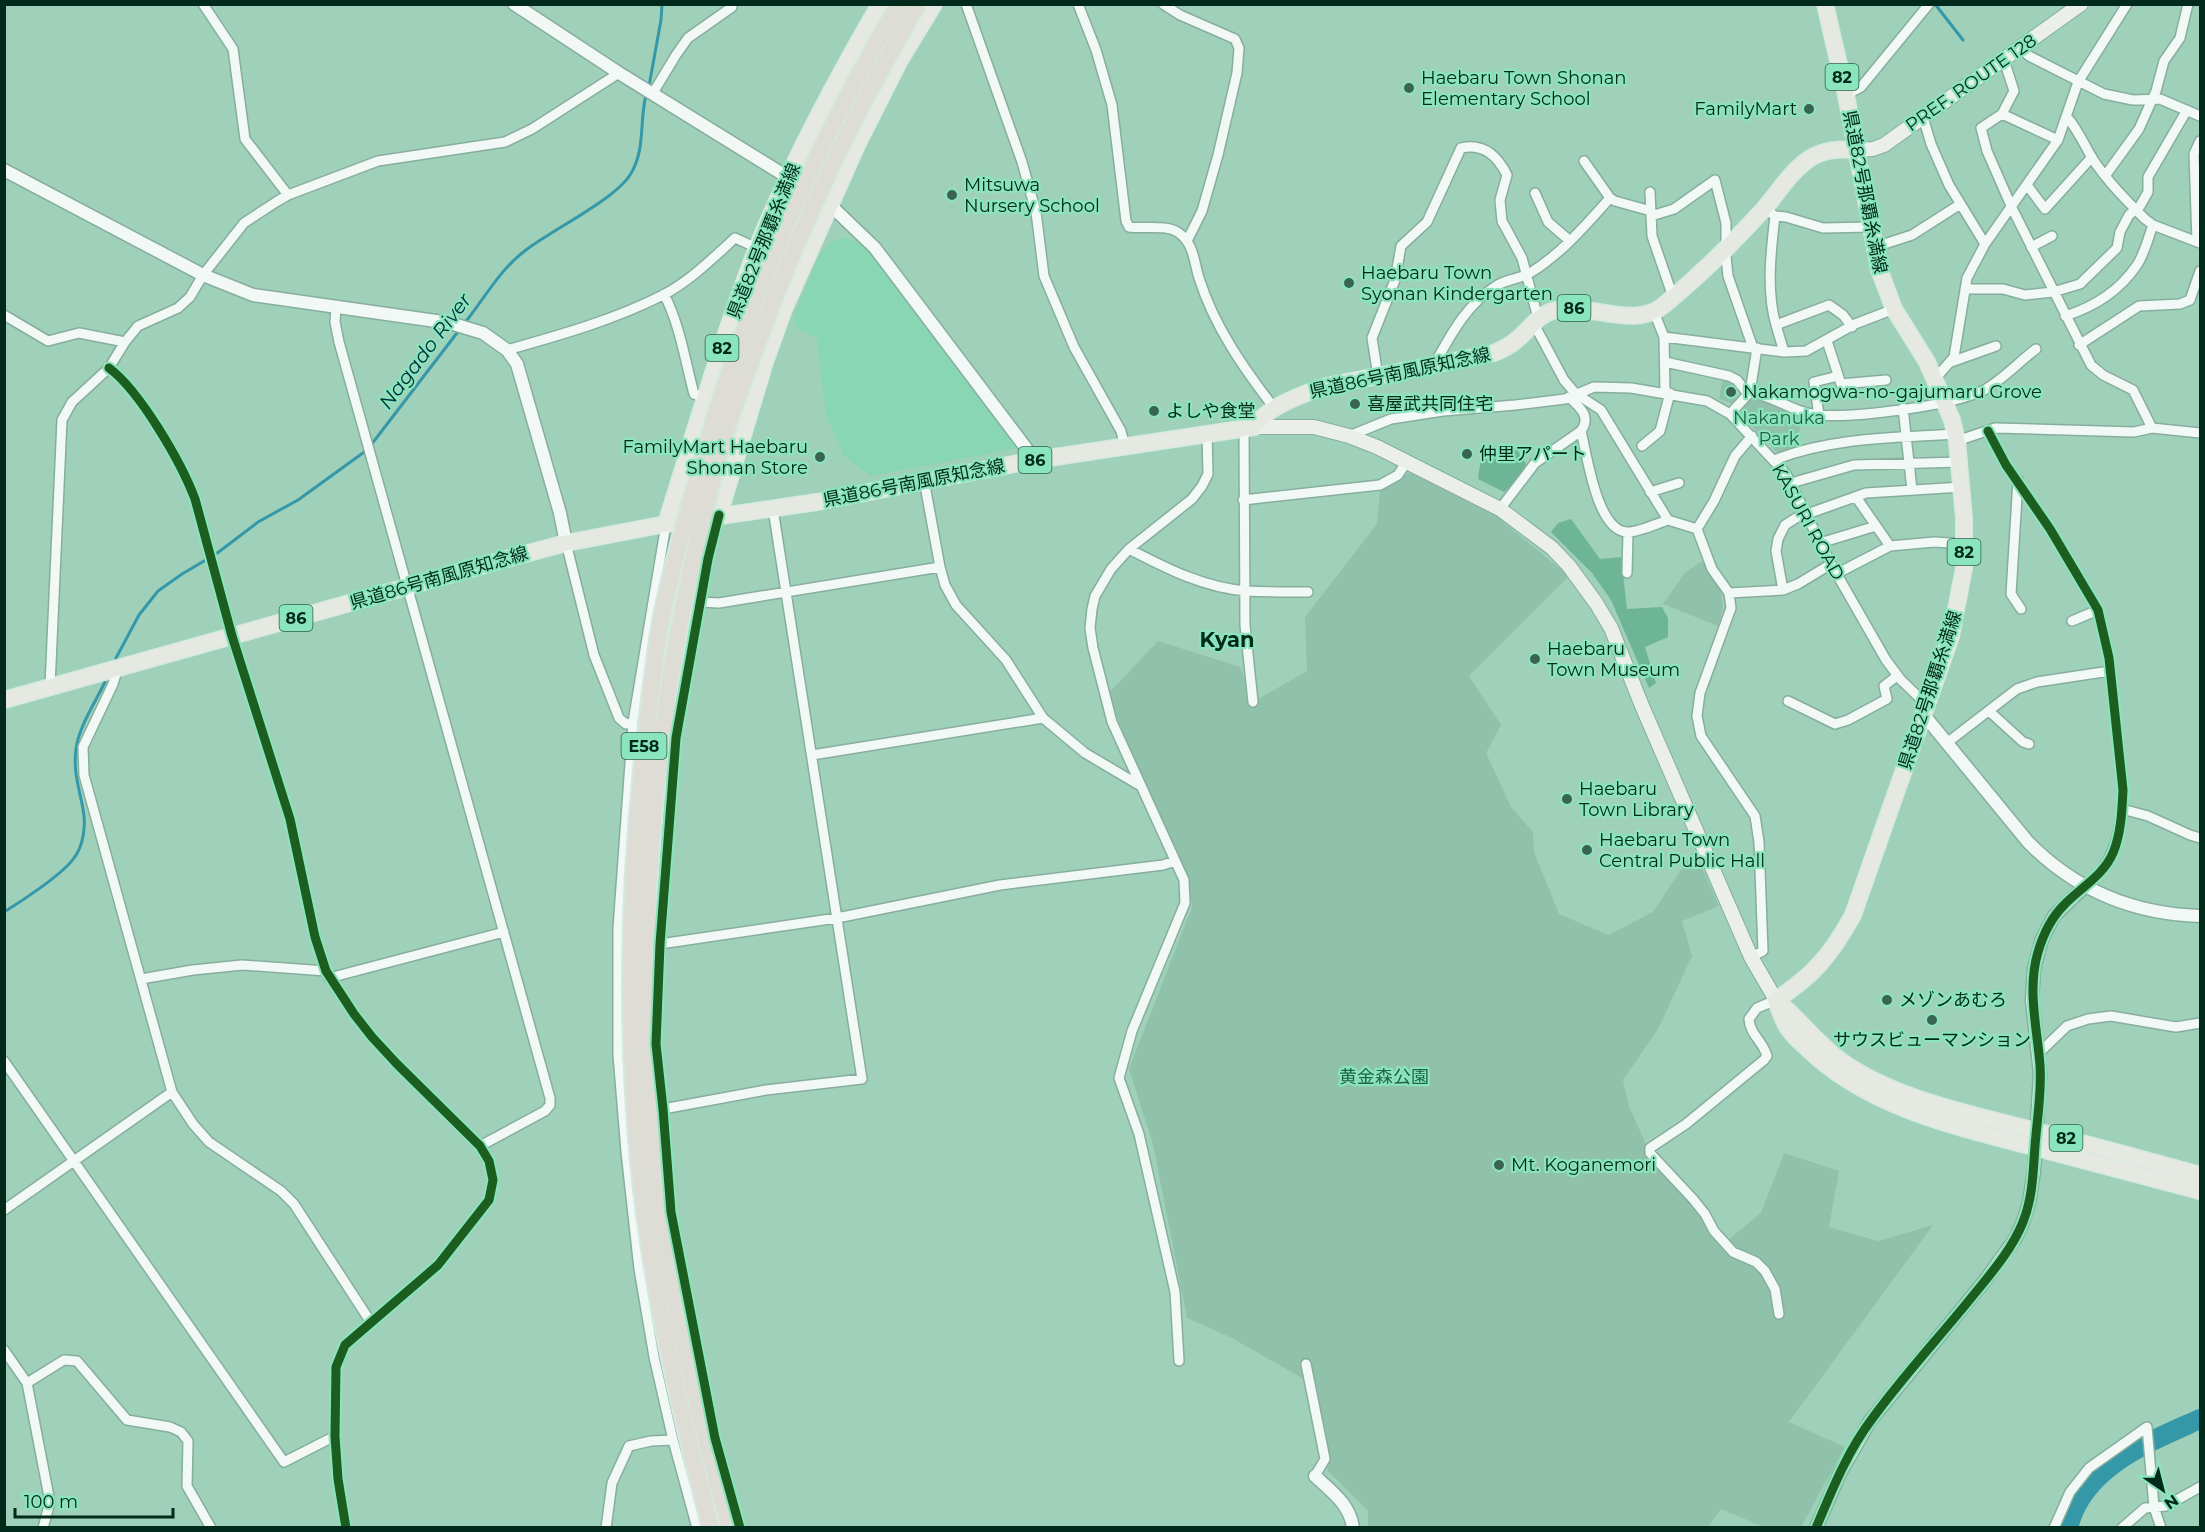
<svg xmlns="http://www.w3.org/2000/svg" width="2205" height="1532" font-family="Montserrat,'Noto Sans JP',sans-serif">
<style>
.built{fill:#88d6b4}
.green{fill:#90c1aa}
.forest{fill:#6eb597}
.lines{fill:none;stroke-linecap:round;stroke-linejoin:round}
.stream{stroke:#3598a8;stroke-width:3}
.river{stroke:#3598a8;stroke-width:20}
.minor-casing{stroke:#87ae9d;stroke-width:12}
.tertiary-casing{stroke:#87ae9d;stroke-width:15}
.secondary-casing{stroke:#87ae9d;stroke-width:16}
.primary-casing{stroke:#d4eae0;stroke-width:18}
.minor{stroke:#f1f8f5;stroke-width:9}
.tertiary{stroke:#f1f8f5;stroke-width:12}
.secondary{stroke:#ebefeb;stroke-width:14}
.primary{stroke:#e6e8e2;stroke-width:15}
.motorway-bridge-casing{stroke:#d4eae0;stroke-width:20;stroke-linecap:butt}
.motorway-bridge{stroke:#ddddd6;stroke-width:16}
.cycleway-casing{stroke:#8ae5bd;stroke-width:13}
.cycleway{stroke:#1b5e20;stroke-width:9}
.poi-dot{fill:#396453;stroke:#8ae5bd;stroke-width:2}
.labels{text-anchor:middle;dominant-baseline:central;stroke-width:4.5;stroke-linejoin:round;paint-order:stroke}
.shield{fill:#8ae5bd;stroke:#2b624c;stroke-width:1.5}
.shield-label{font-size:16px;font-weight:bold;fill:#022a1c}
.poi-label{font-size:18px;fill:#022a1c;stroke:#8ae5bd;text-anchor:start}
.street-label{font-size:18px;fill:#022a1c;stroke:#8ae5bd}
.park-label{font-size:18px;fill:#1f6349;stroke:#8ae5bd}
.water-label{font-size:20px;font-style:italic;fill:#002e3d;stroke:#8ae5bd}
.quarter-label{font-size:21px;font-weight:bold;fill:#022a1c;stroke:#8ae5bd}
</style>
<rect width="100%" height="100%" fill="#9fd0ba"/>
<path class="built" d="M847 238 866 247 1018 448 871 476 844 456 826 416 817 338 796 328 794 317 818 257 831 242Z"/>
<path class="green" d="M1723 377 1734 382 1738 389 1735 400 1731 403 1719 399Z
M1754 398 1801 417 1798 443 1794 445V450L1777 452 1745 419 1741 413C1744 406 1748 401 1754 398Z
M1411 472 1496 516 1569 576 1469 676 1501 725 1486 753 1511 807 1533 832 1534 852 1559 914 1608 935 1653 912 1694 850 1719 906 1682 921 1692 956 1658 1029 1623 1080 1629 1106 1655 1165 1727 1241 1761 1213 1784 1153 1839 1171 1829 1227 1878 1241 1933 1225 1789 1422 1845 1447 1801 1527H1764L1721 1509 1708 1527H1368V1511L1328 1471 1314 1385 1232 1338 1187 1318 1153 1144 1129 1069 1192 907 1189 880 1129 750 1109 693 1158 641 1240 667 1253 702 1307 671 1305 617 1377 524 1380 491Z
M1702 561C1719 587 1729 594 1718 626L1663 604 1685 573Z"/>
<path class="forest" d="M1491 445 1501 448 1511 446 1518 451 1526 464 1519 478 1504 492 1478 479C1480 467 1480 452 1491 445Z
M1571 519 1600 559 1621 557 1627 609 1662 607 1668 618V637L1645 647 1656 683 1649 688 1611 600 1592 573 1551 532 1558 523Z"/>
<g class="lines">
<path class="stream" d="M1935 4 1963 40
M649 86 661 20 662 4
M464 324C485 298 499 270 526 250 552 230 614 200 630 175 646 150 639 122 646 95
M371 445 460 329
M116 658 139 615 158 591 182 574 216 554 258 522 298 500 367 450
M4 912C22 901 63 874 74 858 84 845 86 824 83 809 79 787 73 772 76 749 79 726 95 703 105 682"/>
<path class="river" d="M2068 1528C2082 1467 2149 1442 2200 1419"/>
<g class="minor-casing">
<path id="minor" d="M203 4 233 49 245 139 288 195
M966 4 1022 162 1036 212 1044 276 1074 347 1121 431 1125 447
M1078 4 1096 50 1112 105 1126 221 1129 227C1144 229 1167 224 1179 233 1194 244 1194 262 1199 278 1214 326 1244 369 1275 409
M1163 4 1180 15 1235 39 1239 48 1237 73 1218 155 1202 211 1187 241
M2020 48 2029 56 2104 94 2133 100 2160 99 2200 116
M2004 60 2014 91 2002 114 1981 128 1987 151 2012 208 2091 365 2103 375 2133 390 2152 428
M653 93 676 55 688 38 732 7 731 4
M1846 95 1861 87 1929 4
M2002 114 2058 140
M1923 117 1931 144 1949 185 1985 244
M2067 117C2078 130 2084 144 2092 158 2107 181 2126 200 2145 219L2153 225 2200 243
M1584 161 1610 198 1615 201 1651 211
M2105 176 2139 129 2156 91 2164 61 2180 38 2188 4
M2027 185 2045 209 2092 157
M1650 192 1652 236 1673 297
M1535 193 1548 222 1570 241
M1771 213 1775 216 1786 217 1823 228 1871 227
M1651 216 1674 209 1715 180 1726 223V257L1728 276 1753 348
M1775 216C1771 250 1766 291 1776 325L1829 305 1843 315 1852 327
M2197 241 2194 154 2200 141
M1875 247 1912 235 1959 205
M2031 247 2052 236
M1965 289H2003L2025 295 2053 292 2080 284 2117 248 2120 232 2129 215 2140 206 2148 192V177L2187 110
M664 294C680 325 685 360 694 394L705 398
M336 306 335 322 339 342 550 1098V1105L545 1111 480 1146
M1654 312 1664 337 1665 392
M4 315 48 341 79 333 125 342
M2065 316C2094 307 2120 290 2137 265 2145 253 2148 238 2153 225
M1533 322 1564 380 1575 393 1601 410 1668 520 1697 529
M1776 325 1784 352
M1664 337 1784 352 1806 351 1855 324 1894 309
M1827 341 1841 384 1886 380
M2079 345 2139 306 2180 304 2190 300 2200 271
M507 350C560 335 614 320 663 295 690 281 713 258 735 238L757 248
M1665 362 1729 376 1737 380 1748 394
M1951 362 1996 346
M1440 363 1439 356C1454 329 1469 303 1496 286 1506 279 1520 279 1530 273 1561 254 1586 225 1610 198
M109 368C140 391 181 462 195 499L232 636 290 819 315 937 326 971 354 1014 372 1037 397 1064 480 1146 489 1161 493 1180 489 1200 438 1265 345 1345 336 1367 335 1436 338 1479 346 1528
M1378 376 1372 338 1395 280 1401 246 1427 222 1461 148C1483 143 1497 155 1507 175L1500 200 1502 221 1522 258 1538 318
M1935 379 1954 357 1967 278 1985 244 2058 140 2078 82 2127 4
M1750 392 1757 348
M1903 408 1912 490
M1730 414 1750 392C1774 396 1794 413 1819 415 1856 418 1949 406 1982 391 1998 384 2021 360 2036 349
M1819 415 1814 382 1838 376
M1244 428 1245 625 1253 702
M1581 431C1587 455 1597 531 1627 532 1637 533 1658 523 1668 520
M1988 431 2006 465 2050 529 2098 610 2109 658 2123 790C2122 827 2116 864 2084 887
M1349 436 1391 419 1443 411 1515 405 1565 399 1594 387 1631 388 1707 401 1730 414 1786 474 1831 564 1886 660 1901 680 1927 705
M1957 441 1995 428 2134 432 2152 428 2200 433
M1642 446 1660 431 1670 393
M1774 460C1832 437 1895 438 1956 434
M924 480 940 567 945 585 956 605 1006 660 1043 718 1085 753 1139 785
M2018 480 2011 594 2021 609
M1791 483 1854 465 1960 462
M1650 492 1679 483
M1856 497 1890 546
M1243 500 1380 485 1398 475 1407 461
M1500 509 1535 463 1581 431C1592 416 1579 407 1569 397
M719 515 708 559 676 738 660 944 656 1044 663 1109 671 1212 715 1438 740 1528
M666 524 633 722 618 928V1055L626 1152 639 1269 654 1357 673 1440 697 1528
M566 543 594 655 619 718 626 724 633 722
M1820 543 1876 526
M1129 549C1166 568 1204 588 1247 591 1267 592 1287 592 1308 592
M1627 573 1628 532
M1836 574 1890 546 1934 542 1965 544
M1783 590 1776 551 1778 539 1785 525 1796 518 1866 493 1962 487
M1729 593 1783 590 1798 584 1831 564
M700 602 719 603 940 567
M2072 621 2098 610
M118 668 113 684 83 747 84 775 172 1092 193 1124 209 1142 281 1191 294 1204 370 1321
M50 686 62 420 72 402 109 368 125 342 138 326 178 308 190 297 203 275 244 223 276 202 288 195 378 161 505 142 532 129 619 73
M1788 701 1835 724 1848 720 1887 699 1884 686 1897 676
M1989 711 2023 742 2029 744
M1948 742 2017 689 2037 682 2110 671
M812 755 1043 718
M2122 809 2148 816 2190 835 2200 838
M660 944 837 918 1000 885 1163 865 1175 861
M1751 957 1763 951 1759 842 1755 816 1701 736 1697 716 1700 693 1731 608 1729 593 1712 569 1697 529 1714 501 1735 456 1752 436
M329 978 504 932
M141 979 193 970 242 965 326 971
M1776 1000 1757 1008 1749 1019C1750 1035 1763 1041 1767 1056L1764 1060 1686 1124 1650 1148V1153L1693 1199 1705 1214 1714 1231 1733 1252 1756 1262 1765 1271 1775 1289 1779 1314
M2039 1053 2067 1026 2088 1019 2111 1016 2176 1027 2200 1023
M4 1061 284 1462 335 1436
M663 1109 766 1090 862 1079 773 509
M4 1210 172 1092
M4 1350 27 1383 50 1502 43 1528
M1179 1361 1175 1292 1139 1134 1119 1078 1132 1031 1185 903 1184 880 1112 722 1093 648 1090 628 1092 609 1095 596 1111 569 1129 549 1192 499 1202 486 1208 474 1207 432
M1306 1364 1325 1459 1315 1476
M27 1383 64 1360 77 1361 127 1420 170 1427 181 1432 188 1441 187 1486 211 1528
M606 1528 612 1483 629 1446 651 1441 673 1440
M2054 1528 2070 1492 2089 1468 2147 1427 2154 1507 2161 1528
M2122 1528 2145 1508 2166 1506 2200 1487"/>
</g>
<g class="tertiary-casing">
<path id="tertiary" d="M514 4 619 73 810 191
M4 170 203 275 253 295 450 323 483 333 507 350 517 364 560 513 566 543
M825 200 875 248 1035 460
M1924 715 2028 842C2075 890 2134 914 2200 916
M1315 1476C1331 1491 1350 1504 1353 1528
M1816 1528 1840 1473 1870 1421 1987 1278 2015 1239 2023 1222 2029 1203 2034 1171 2040 1074 2032 1000 2034 969 2042 939 2054 916 2084 887"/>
</g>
<g class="secondary-casing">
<path id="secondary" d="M1857 150 1873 149 1884 145 2081 4
M1254 427H1314L1349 436 1377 447 1500 509 1552 548 1569 566 1596 603 1611 628 1642 706 1751 957 1776 1000"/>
</g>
<g class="primary-casing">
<path id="primary" d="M719 515 765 362 784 309 857 145 900 60 934 4
M666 524C695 431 722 338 757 248 791 163 834 83 880 4
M4 700 510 558 566 543 666 524 817 502 1035 460 1254 427C1266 407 1305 393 1327 386L1494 353C1501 350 1508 347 1514 342 1531 329 1538 312 1561 309 1594 305 1636 329 1664 305 1699 276 1732 244 1763 210 1778 193 1790 172 1809 159 1824 149 1840 149 1857 150
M1776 1000C1814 975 1831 955 1853 915L1951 636 1964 568V518L1957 441 1952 420 1927 362 1894 309 1879 269 1846 95 1825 4
M1776 1000C1778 1007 1781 1014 1784 1021 1789 1032 1799 1041 1808 1049 1871 1110 1963 1128 2045 1150 2097 1164 2149 1178 2200 1191
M1778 1002C1801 1021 1817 1044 1841 1061 1894 1098 1962 1112 2024 1128 2083 1143 2142 1159 2200 1175"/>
</g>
<use href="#minor" class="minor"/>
<use href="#tertiary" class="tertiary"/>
<use href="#secondary" class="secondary"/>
<use href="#primary" class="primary"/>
<g class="motorway-bridge-casing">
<path id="motorway-bridge" d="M711 1528C679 1408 651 1286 639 1162 626 1021 629 882 645 742 650 700 654 658 662 616 670 575 682 534 693 493 739 322 808 157 899 4
M730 1528C705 1441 684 1354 669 1264 623 991 648 704 724 439 731 413 741 388 750 364 794 238 851 119 918 4"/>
</g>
<use href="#motorway-bridge" class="motorway-bridge"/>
<g class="cycleway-casing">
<path id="cycleway" d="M109 368C140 391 181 462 195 499L232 636 290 819 315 937 326 971 354 1014 372 1037 397 1064 480 1146 489 1161 493 1180 489 1200 438 1265 345 1345 336 1367 335 1436 338 1479 346 1528
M719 515 708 559 676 738 660 944 656 1044 663 1109 671 1212 715 1438 740 1528
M1816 1528C1832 1490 1847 1452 1872 1419 1901 1379 1935 1342 1967 1303 1987 1278 2011 1252 2023 1222 2033 1197 2033 1172 2035 1146 2037 1119 2042 1092 2040 1065 2037 1027 2027 989 2038 952 2043 935 2051 918 2064 905 2080 888 2103 876 2113 853 2121 834 2122 811 2123 790L2109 658 2098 610 2050 529 2006 465 1988 431"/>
</g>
<use href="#cycleway" class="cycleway"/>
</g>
<g class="poi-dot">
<circle cx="1409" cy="88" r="6"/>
<circle cx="1809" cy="109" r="6"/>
<circle cx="952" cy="195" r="6"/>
<circle cx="1349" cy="283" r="6"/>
<circle cx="1731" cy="392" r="6"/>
<circle cx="1355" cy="404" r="6"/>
<circle cx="1154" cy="411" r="6"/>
<circle cx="1467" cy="454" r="6"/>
<circle cx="820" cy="457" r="6"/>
<circle cx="1535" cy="659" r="6"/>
<circle cx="1567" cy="799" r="6"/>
<circle cx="1587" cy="850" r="6"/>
<circle cx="1887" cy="1000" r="6"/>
<circle cx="1932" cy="1020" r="6"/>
<circle cx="1499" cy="1165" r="6"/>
</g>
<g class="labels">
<g class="shield">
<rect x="1825.5" y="64" width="33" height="26" rx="4.5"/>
<rect x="1557.5" y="295" width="33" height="26" rx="4.5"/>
<rect x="705.5" y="335" width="33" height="26" rx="4.5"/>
<rect x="1018.5" y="447" width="33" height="26" rx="4.5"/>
<rect x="1947.5" y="539" width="33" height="26" rx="4.5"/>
<rect x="279.5" y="605" width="33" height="26" rx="4.5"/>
<rect x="621.5" y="733" width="45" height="26" rx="4.5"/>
<rect x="2049.5" y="1125" width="33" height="26" rx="4.5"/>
</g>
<g class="shield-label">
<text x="1842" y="77">82</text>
<text x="1574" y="308">86</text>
<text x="722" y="348">82</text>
<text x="1035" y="460">86</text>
<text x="1964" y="552">82</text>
<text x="296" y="618">86</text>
<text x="644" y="746">E58</text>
<text x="2066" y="1138">82</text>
</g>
<g class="poi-label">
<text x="1421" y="78">Haebaru Town Shonan<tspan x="1421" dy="21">Elementary School</tspan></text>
<text x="1797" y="109" text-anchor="end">FamilyMart</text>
<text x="964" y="185">Mitsuwa<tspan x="964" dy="21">Nursery School</tspan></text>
<text x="1361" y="273">Haebaru Town<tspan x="1361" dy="21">Syonan Kindergarten</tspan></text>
<text x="1743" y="392">Nakamogwa-no-gajumaru Grove</text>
<text x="1367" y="404">喜屋武共同住宅</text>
<text x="1166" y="411">よしや食堂</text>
<text x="808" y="447" text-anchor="end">FamilyMart Haebaru<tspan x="808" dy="21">Shonan Store</tspan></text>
<text x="1479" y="454">仲里アパート</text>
<text x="1547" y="649">Haebaru<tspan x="1547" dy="21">Town Museum</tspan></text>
<text x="1579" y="789">Haebaru<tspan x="1579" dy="21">Town Library</tspan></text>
<text x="1599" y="840">Haebaru Town<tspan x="1599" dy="21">Central Public Hall</tspan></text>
<text x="1899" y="1000">メゾンあむろ</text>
<text x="1932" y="1040" text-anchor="middle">サウスビューマンション</text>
<text x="1511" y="1165">Mt. Koganemori</text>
</g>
<g class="street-label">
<text transform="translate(1971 83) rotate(-35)">PREF. ROUTE 128</text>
<text transform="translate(1865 192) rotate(79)">県道82号那覇糸満線</text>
<text transform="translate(764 241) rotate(-68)">県道82号那覇糸満線</text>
<text transform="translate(1400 373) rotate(-12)">県道86号南風原知念線</text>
<text transform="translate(914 483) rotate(-11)">県道86号南風原知念線</text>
<text transform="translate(1808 522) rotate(61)">KASURI ROAD</text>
<text transform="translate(439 578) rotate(-16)">県道86号南風原知念線</text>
<text transform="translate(1930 690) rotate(-72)">県道82号那覇糸満線</text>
</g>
<g class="park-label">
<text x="1779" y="418">Nakanuka<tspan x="1779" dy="21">Park</tspan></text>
<text x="1384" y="1077">黄金森公園</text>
</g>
<g class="water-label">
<text transform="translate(425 351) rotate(-53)">Nagado River</text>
</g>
<g class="quarter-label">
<text x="1227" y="639">Kyan</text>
</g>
</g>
<rect width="2205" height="1532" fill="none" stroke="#022a1c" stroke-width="12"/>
<g transform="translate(2163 1490) rotate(145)" stroke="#8ae5bd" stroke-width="4.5" paint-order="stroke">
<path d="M0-4.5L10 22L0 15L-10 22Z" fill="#022a1c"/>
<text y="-9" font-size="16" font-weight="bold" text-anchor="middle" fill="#022a1c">N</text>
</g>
<path d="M15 1508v9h158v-9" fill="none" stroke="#022a1c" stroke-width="3"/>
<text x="24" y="1508" font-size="18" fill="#022a1c" stroke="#8ae5bd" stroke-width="4.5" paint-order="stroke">100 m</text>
</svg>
